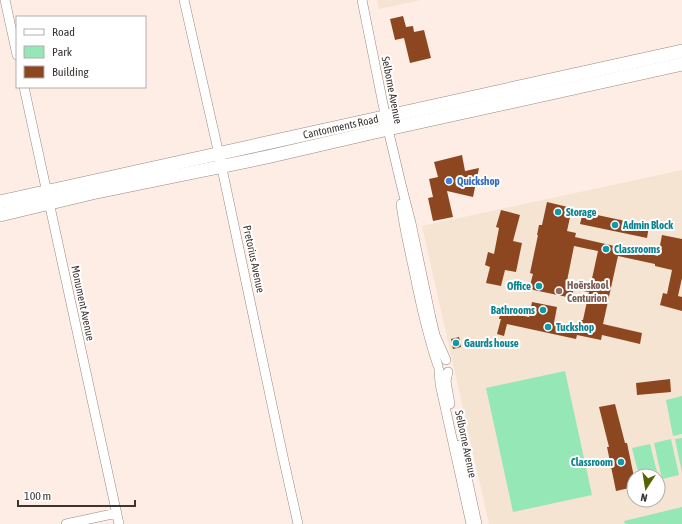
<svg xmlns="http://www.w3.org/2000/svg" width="682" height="524" font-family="'Asap Condensed',sans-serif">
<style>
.education{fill:#f5e4d2;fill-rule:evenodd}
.green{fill:#95e7b5}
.building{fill:#8c4721}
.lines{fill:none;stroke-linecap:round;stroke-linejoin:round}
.street-casing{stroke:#978880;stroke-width:10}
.secondary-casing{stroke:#978880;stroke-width:14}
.street{stroke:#fff;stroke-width:9}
.secondary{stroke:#fff;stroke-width:13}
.shop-dot{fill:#3f7fe0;stroke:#fff;stroke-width:1.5}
.culture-dot{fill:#0f9aa8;stroke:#fff;stroke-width:1.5}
.education-dot{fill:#8d6e63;stroke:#fff;stroke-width:1.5}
.labels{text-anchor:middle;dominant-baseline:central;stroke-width:4;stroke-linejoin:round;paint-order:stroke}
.street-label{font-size:11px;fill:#3c3532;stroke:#fff}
.shop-label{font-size:11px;font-weight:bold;fill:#366cbe;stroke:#fff;text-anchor:start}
.culture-label{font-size:11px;font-weight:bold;fill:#0d838f;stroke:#fff;text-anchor:start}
.education-label{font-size:11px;font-weight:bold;fill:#785e54;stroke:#fff;text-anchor:start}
</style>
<rect width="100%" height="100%" fill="#feede5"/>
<path class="education" d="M377 0H421L379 9Z
M682 170V524H489L422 226ZM634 476H658V500H634Z"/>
<path class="green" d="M565 371 592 495 513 512 486 388Z
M682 396V434L673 436 666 400Z
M682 438V473L675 439Z
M671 439 679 475 662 479 654 443Z
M650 444 658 476H639L632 448Z
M682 507V524H625L624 521Z"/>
<path class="building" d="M403 16 406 27 413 26 414 32 424 30 431 58 410 63 404 38 395 40 390 19Z
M462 155 465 171 479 168 473 197 447 191 453 217 433 221 428 198 433 197 429 179 438 177 434 162Z
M547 202 572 208 567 231 576 233 575 237 658 256 662 235 682 239V278L678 296 682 297V311L660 305 663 293 667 294 672 270 655 266V264L618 256 603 324 642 333 640 344 602 335 601 340 577 335 576 339 507 324 504 336 497 334 501 319H499L501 309 510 311V313L529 317 532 302 557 307 554 323 579 328 581 320H583L589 292 577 290 579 280 591 283 598 251 574 246 566 286 574 287 572 298 529 289 533 274 530 273 538 235H537L539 225H542Z
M501 210 520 215 513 241 522 243 516 272 505 270 501 286 486 283 490 267 485 265 488 252 494 254 499 228 496 227Z
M583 212 649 226 647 238 580 224Z
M459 337 461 347 453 349 451 339Z
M670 379 671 392 637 395 636 383Z
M615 404 625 443H627L634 477V487L616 491 607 447H609L599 407Z"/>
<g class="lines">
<g class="street-casing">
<path id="street" d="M5 0 17 55
M184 0 220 159 282 452 298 524
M362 0 388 129 401 184 411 223 431 318 435 335 446 360
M24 87 119 524
M401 204C404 228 410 252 415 276 421 306 428 336 438 366
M439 370 440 384 471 524
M448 372 446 381 450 404
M460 445 477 524
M66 524 117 513"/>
</g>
<g class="secondary-casing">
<g id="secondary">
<path id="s1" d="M0 202 682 51"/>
<path d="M0 215 92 193 267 157 388 129 682 64"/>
</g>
</g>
<use href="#street" class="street"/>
<use href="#secondary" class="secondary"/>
</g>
<circle class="shop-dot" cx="449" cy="181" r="4"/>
<g class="culture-dot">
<circle cx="558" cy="212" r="4"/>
<circle cx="615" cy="225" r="4"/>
<circle cx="606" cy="249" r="4"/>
<circle cx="539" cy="286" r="4"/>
<circle cx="543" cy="310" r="4"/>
<circle cx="548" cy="327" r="4"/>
<circle cx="456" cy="343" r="4"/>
<circle cx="621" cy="462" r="4"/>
</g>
<circle class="education-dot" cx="559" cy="291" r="4"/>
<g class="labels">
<g class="street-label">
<text transform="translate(392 90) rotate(79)">Selborne Avenue</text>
<text stroke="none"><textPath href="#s1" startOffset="349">Cantonments Road</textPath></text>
<text transform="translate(254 259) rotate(78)">Pretorius Avenue</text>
<text transform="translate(83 303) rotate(78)">Monument Avenue</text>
<text transform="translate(466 444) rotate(78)">Selborne Avenue</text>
</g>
<g class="shop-label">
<text x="457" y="181">Quickshop</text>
</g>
<g class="culture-label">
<text x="566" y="212">Storage</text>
<text x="623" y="225">Admin Block</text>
<text x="614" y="249">Classrooms</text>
<text x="531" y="286" text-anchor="end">Office</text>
<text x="535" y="310" text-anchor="end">Bathrooms</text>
<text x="556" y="327">Tuckshop</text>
<text x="464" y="343">Gaurds house</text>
<text x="613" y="462" text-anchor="end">Classroom</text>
</g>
<g class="education-label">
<text x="567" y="285">Hoërskool<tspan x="567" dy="13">Centurion</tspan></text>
</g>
</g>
<rect x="16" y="16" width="130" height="72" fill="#ffffff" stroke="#b1aead"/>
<rect x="24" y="29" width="20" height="6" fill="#ffffff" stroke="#b1aead"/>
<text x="52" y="36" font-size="12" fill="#3c3532">Road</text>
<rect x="24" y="46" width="20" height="12" fill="#95e7b5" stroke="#b1aead"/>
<text x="52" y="56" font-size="12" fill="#3c3532">Park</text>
<rect x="24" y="66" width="20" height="12" fill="#8c4721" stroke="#b1aead"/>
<text x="52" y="76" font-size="12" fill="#3c3532">Building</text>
<g transform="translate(646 488) rotate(192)"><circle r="19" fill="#ffffff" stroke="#b1aead"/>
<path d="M0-3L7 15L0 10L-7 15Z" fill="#576303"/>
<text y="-6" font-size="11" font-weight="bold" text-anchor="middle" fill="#3c3532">N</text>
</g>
<path d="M18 500v6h117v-6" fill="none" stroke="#3c3532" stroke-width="2"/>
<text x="24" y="500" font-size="12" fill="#3c3532" stroke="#ffffff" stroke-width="3" paint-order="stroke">100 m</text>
</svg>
